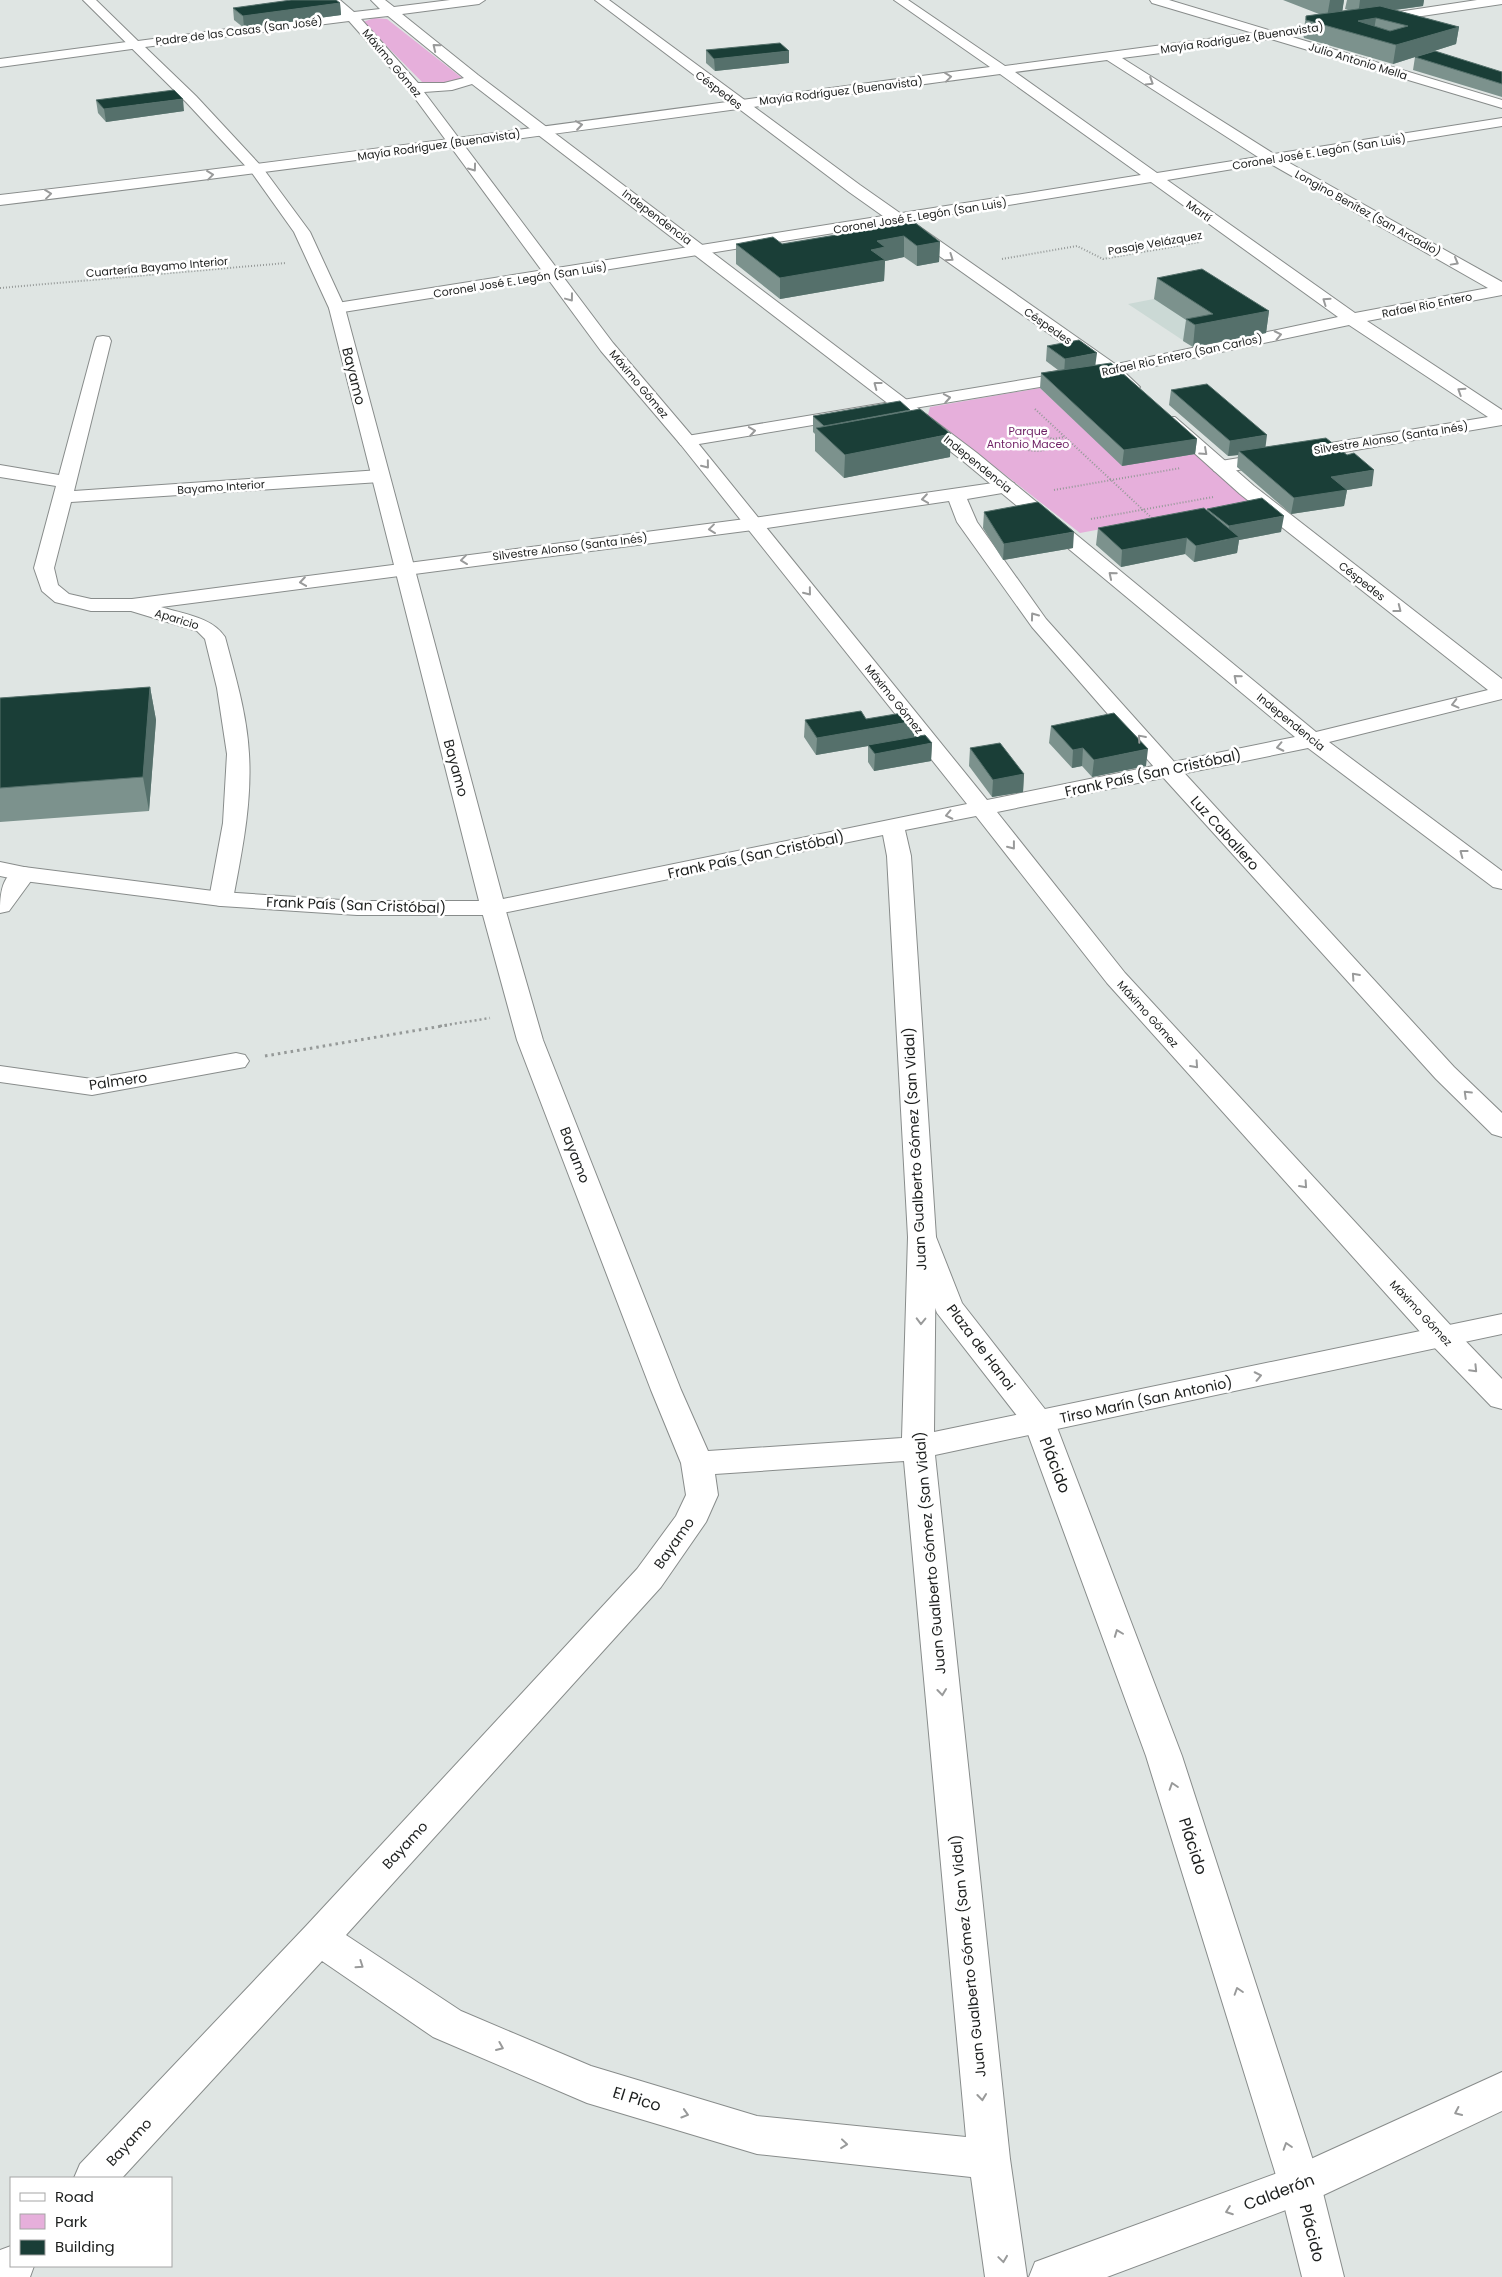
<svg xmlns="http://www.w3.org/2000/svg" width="1502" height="2277" font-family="Poppins,sans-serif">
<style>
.built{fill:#cbd9d5}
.green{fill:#e6afdb}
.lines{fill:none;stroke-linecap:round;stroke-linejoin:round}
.street-casing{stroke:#888c8b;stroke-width:2}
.secondary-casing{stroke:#888c8b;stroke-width:2}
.path-far2{stroke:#959998;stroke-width:2;stroke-dasharray:1 2;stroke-linecap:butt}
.path-far1{stroke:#959998;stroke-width:2.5;stroke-dasharray:2 3;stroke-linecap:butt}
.path{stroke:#959998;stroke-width:3;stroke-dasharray:2.5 4;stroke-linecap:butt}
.street{fill:#fff;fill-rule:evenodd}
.secondary{fill:#fff;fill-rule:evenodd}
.wall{fill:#7c928d}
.shaded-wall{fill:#55706b}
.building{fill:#1a3e37;stroke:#55706b;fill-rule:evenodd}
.oneway{stroke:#999a9a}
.labels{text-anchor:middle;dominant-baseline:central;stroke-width:5;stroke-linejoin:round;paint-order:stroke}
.far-street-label{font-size:11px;fill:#1d1f1e;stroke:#fff}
.far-park-label{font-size:11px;fill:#6d1f63;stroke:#fff}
.street-label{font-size:14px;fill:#1d1f1e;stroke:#fff}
.near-street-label{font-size:16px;fill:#1d1f1e;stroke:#fff}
</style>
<rect width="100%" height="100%" fill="#dfe5e3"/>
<path class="built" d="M1200 290 1266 333 1193 347 1128 304Z"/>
<path class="green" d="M374 18 387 19 462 78 448 84 423 83 363 22Z
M1040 388 1122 465 1195 454 1251 501 1080 533 928 415 930 407Z"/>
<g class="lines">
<g class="street-casing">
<path id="street" d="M894 0H908L1005 66 1253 33 1152 3 1150 0H1169L1272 31 1477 0H1502V4L1289 36 1502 100V108L1271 39 1122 58 1274 154 1502 118V126L1286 161 1502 282V295L1367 321 1502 410V425L1221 473 1214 471 1212 467 1214 463 1221 461 1488 417 1349 325 1112 375 687 446 681 445 678 441 681 437 687 436 1112 365 1338 317 1151 182 337 313 331 311 329 308 331 305 337 303 1141 175 1000 74C667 118 334 165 0 205V195C331 157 660 110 990 67ZM1107 60 1258 157 1157 173 1015 72ZM1269 163 1488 288 1355 313 1167 180Z
M134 41 141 45 139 48 0 67V59Z
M103 336 109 337 111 341 74 491 380 470 387 472 389 476 387 480 380 482 71 502 54 568 58 585 69 594 91 599H132L753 518 1007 481 1014 483 1016 487 1014 491 967 499 977 522 1046 619 1177 765 1454 1067 1502 1113V1137L1492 1134 1436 1079 1161 775 1032 627 957 522 949 501 753 530 161 607C183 614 212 617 225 637 235 675 247 714 249 754 252 803 242 851 233 899L230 904 221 906 212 904 209 899 223 823 227 754 217 688 205 639 197 631 131 611H91L55 602 42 591 34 568 56 486 0 477V465L59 475 95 341 97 337Z
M24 867 32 869 36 874 9 911 0 913C0 894 1 872 24 867Z
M493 901 502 903 505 908 543 1040 681 1390 708 1451 902 1438 908 1237 912 1230 922 1227 932 1230 936 1237 934 1432 1502 1314V1334L935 1455 1010 2159 1027 2277H985L971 2177 757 2154 587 2103 433 2037 322 1961 122 2178H74L80 2164 306 1926 637 1569 676 1516 686 1495 681 1463 651 1390 517 1040 481 908 484 903ZM904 1461 966 2137 757 2116 591 2066 461 2011 346 1935 661 1587 706 1522 718 1495 715 1474Z
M236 1053 245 1055 249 1061 245 1067 92 1095 0 1082V1066L92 1079Z
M1502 2072V2111L1315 2199 1107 2277H1029L1035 2262 1291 2168Z
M11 2246V2266H34L30 2277H0V2250Z"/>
</g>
<g class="secondary-casing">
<path id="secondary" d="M83 0H96L138 41 341 14 326 0H340L354 12 380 9 371 0H385L394 7 450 0H485L479 4 402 14 478 75 977 453 1316 732 1488 690 1240 494 1163 425 1160 421 1163 417H1175L1254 486 1502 679V699L1329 742 1502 871V889L1493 887 1308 748 997 812 1125 973 1454 1329 1502 1379V1409L1491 1406 1432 1345 1107 983 976 816 905 830 911 856 936 1237 962 1303 1055 1422 1182 1756 1321 2185 1344 2277H1302L1279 2185 1146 1756 1025 1426 937 1313 908 1237 887 856 883 835 493 915H357L221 906 24 881 0 876V862L24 867 221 892 357 901H479L329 308 294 232 252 173 186 102ZM388 16 464 78 444 83H418L361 19ZM349 21 403 82 601 351 681 445 967 804 503 899 345 308 310 232 262 167 196 96 145 47ZM472 84 963 461 1295 737 987 800 693 437 613 343 424 92 452 90Z
M595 0H609L860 185 1118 366 1140 387 1137 391H1125L1106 374 849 192Z"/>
</g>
<path class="path-far2" d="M1002 259 1077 246 1103 259 1200 242
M0 288 286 263
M1035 409 1155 521
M1030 434 1043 435 1053 439 1055 445C1043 454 1026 453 1015 442L1019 437Z
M1053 439 1065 437
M1005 449 1018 447
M1054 490 1181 468
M1091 519 1213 497"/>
<path class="path-far1" d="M440 1026 490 1018"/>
<path class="path" d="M265 1056 448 1025"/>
<use href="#street" class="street"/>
<use href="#secondary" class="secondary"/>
</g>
<path class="wall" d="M1283 0H1344L1342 11 1348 10 1345 9 1347 0H1424L1423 6 1395 10 1459 27 1456 44 1393 64 1304 38 1303 34 1306 16 1319 14Z
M340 3 341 15 244 28 234 20 233 8Z
M706 50 789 63 715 71 706 63Z
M1415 57 1502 72V97L1413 70Z
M96 100 184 111 106 122 98 113Z
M914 222 940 242 939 262 917 266 904 257 885 261 884 281 780 299 736 264V244H782Z
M1157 278 1269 311 1266 333 1193 347 1183 341 1186 320 1154 299Z
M1047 346 1096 365 1197 439 1195 454 1122 466 1040 388 1041 373 1058 370 1046 361Z
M1171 390 1265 447 1372 486 1347 490 1344 506 1291 514 1237 467 1238 455 1228 456 1169 405Z
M813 416 950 457 844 478 815 451V434L813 432Z
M1207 509 1281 532 1239 540 1237 553 1194 562 1185 554 1121 567 1096 545 1098 528 1207 510Z
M984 512 1073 548 1003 560 983 528Z
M150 687 156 720 149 811 0 822V698Z
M866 719 932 743 931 761 874 771 868 762V746L816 755 804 737 805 720Z
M1051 726 1146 766 1092 777 1082 766 1072 768 1049 743Z
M970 748 1024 774 1023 792 992 797 969 766Z"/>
<path class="shaded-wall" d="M1330 0H1344L1342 14 1327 17Z
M1360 0H1424L1423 6 1358 15Z
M340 3 341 15 244 28 243 16Z
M1376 18 1373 36 1358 21Z
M1459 27 1456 44 1393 64 1396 45Z
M789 51V63L715 71 714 59Z
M183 99 184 111 106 122 104 109Z
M904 236V257L885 261 884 281 780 299V278L871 250 877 241Z
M940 242 939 262 917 266V246Z
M1269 311 1266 333 1193 347 1195 325Z
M1097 353 1095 368 1064 374 1065 359Z
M951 434 950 457 844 478 845 455Z
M1267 435 1265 451H1239L1238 455 1228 456 1230 441Z
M1197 439 1195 454 1122 466 1124 450Z
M1374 470 1372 486 1347 490 1344 506 1291 514 1294 498 1331 477Z
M1284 516 1281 532 1239 540 1237 553 1194 562 1196 546 1227 540 1229 526Z
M1074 532 1073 548 1003 560 1004 544Z
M1187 538 1185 554 1121 567 1122 550Z
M150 687 156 720 149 811 143 777Z
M915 721 914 739 868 745V746L816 755 817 738Z
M932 743 931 761 874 771 875 754Z
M1083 748 1082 766 1072 768 1073 750Z
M1148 749 1146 766 1092 777 1094 760Z
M1024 774 1023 792 992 797 993 780Z"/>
<path class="building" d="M291 0H336L340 3 243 16 233 8Z
M1380 6 1459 27 1396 45 1306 20V16ZM1376 18 1408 26 1390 31 1358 21Z
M780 43 789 51 714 59 706 50Z
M1435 51 1502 72V84L1415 57Z
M174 90 183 99 104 109 96 100Z
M914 222 940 242 917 246 904 236 877 241 885 247 871 250 885 260 780 278 736 244 773 237 782 244Z
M1202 269 1269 311 1195 325 1186 319 1213 314 1157 278Z
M1079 340 1097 353 1065 359 1047 346Z
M1111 363 1197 439 1124 450 1041 373Z
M1207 384 1267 435 1230 441 1171 390Z
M900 401 910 410 824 426 813 416Z
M920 409 951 434 845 455 816 428Z
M1326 438 1347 455 1354 453 1374 470 1331 477 1347 490 1294 498 1239 451Z
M1262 498 1284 516 1229 526 1207 509Z
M1038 502 1074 532 1004 544 984 512Z
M1204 508 1239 537 1196 546 1187 538 1122 550 1098 528Z
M150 687 143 777 0 788V698Z
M861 711 866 719 908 712 915 721 817 738 805 720Z
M1114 713 1148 749 1094 760 1083 748 1073 750 1051 726Z
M925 735 932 743 875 754 868 745Z
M1000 743 1024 774 993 780 970 748Z"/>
<defs><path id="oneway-chevron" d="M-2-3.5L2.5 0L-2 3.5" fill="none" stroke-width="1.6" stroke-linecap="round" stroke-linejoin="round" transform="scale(1.25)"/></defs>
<g class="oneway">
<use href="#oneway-chevron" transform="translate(436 47) rotate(-141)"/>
<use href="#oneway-chevron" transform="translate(948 77) rotate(-7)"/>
<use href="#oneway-chevron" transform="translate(1150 82) rotate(32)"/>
<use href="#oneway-chevron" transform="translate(579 125) rotate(-8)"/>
<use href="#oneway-chevron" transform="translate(473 168) rotate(54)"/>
<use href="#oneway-chevron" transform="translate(210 175) rotate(-7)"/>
<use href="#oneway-chevron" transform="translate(48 194) rotate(-7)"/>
<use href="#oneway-chevron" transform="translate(950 258) rotate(35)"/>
<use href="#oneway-chevron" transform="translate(1455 262) rotate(29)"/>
<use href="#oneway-chevron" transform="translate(570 298) rotate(53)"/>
<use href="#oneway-chevron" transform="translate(1326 301) rotate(-145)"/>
<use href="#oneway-chevron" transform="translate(1278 335) rotate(-12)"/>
<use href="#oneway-chevron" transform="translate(877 385) rotate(-143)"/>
<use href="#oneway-chevron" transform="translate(1461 391) rotate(-147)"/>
<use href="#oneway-chevron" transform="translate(947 398) rotate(-10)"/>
<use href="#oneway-chevron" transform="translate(752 431) rotate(-9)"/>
<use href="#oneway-chevron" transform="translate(1204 452) rotate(42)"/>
<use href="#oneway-chevron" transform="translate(706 465) rotate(51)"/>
<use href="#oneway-chevron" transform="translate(925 499) rotate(172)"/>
<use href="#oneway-chevron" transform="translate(712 529) rotate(173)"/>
<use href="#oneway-chevron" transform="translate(464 560) rotate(173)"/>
<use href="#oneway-chevron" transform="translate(1112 575) rotate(-140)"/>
<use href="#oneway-chevron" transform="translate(303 582) rotate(172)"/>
<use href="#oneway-chevron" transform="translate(808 592) rotate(51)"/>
<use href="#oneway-chevron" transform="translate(1398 609) rotate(38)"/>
<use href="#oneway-chevron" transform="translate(1034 616) rotate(-126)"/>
<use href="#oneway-chevron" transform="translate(1237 678) rotate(-140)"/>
<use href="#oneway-chevron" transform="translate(1455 704) rotate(166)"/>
<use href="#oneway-chevron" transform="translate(1141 738) rotate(-131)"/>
<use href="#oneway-chevron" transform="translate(1280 747) rotate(168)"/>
<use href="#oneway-chevron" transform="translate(949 815) rotate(168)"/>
<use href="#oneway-chevron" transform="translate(1012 846) rotate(52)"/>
<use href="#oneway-chevron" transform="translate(1463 853) rotate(-143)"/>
<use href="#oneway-chevron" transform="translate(1355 976) rotate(-132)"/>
<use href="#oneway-chevron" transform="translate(1195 1065) rotate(48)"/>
<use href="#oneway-chevron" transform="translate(1467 1094) rotate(-136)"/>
<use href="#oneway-chevron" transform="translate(1304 1185) rotate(48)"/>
<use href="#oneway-chevron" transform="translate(921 1321) rotate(91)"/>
<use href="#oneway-chevron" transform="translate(1474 1369) rotate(46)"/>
<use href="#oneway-chevron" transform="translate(1258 1376) rotate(-12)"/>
<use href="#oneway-chevron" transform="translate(1118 1633) rotate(-111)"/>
<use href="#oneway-chevron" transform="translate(942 1692) rotate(84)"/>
<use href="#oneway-chevron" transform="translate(1173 1786) rotate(-108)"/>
<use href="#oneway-chevron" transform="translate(360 1965) rotate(34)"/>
<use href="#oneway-chevron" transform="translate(1238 1991) rotate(-108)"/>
<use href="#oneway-chevron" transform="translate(500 2047) rotate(23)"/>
<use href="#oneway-chevron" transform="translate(982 2097) rotate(84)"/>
<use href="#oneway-chevron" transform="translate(1458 2112) rotate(155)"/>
<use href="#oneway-chevron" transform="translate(685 2114) rotate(17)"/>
<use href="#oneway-chevron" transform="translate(844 2144) rotate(6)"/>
<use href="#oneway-chevron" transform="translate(1287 2146) rotate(-108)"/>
<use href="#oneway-chevron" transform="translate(1229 2211) rotate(160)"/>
<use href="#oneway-chevron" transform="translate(1003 2259) rotate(82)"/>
</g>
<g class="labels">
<g class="far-street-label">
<text transform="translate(239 31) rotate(-7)">Padre de las Casas (San José)</text>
<text transform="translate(1242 38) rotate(-8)">Mayía Rodríguez (Buenavista)</text>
<text transform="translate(1358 61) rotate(17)">Julio Antonio Mella</text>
<text transform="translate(392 63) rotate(50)">Máximo Gómez</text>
<text transform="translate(719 90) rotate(37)">Céspedes</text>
<text transform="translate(841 91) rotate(-7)">Mayía Rodríguez (Buenavista)</text>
<text transform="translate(439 145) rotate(-8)">Mayía Rodríguez (Buenavista)</text>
<text transform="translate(1319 152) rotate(-9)">Coronel José E. Legón (San Luis)</text>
<text transform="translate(1199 211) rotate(35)">Martí</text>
<text transform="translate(1368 213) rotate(29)">Longino Benítez (San Arcadio)</text>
<text transform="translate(920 216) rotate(-9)">Coronel José E. Legón (San Luis)</text>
<text transform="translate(657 217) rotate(37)">Independencia</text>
<text transform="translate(1155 243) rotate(-10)">Pasaje Velázquez</text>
<text transform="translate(157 267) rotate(-5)">Cuartería Bayamo Interior</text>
<text transform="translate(520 280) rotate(-9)">Coronel José E. Legón (San Luis)</text>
<text transform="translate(1427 305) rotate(-11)">Rafael Rio Entero</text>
<text transform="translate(1048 326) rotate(35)">Céspedes</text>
<text transform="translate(1182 355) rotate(-12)">Rafael Rio Entero (San Carlos)</text>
<text transform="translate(639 384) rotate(50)">Máximo Gómez</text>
<text transform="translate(1391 438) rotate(-9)">Silvestre Alonso (Santa Inés)</text>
<text transform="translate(978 464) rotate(39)">Independencia</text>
<text transform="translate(221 487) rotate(-4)">Bayamo Interior</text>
<text transform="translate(570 547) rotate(-7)">Silvestre Alonso (Santa Inés)</text>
<text transform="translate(1362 581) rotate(38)">Céspedes</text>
<text transform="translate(177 619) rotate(17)">Aparicio</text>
<text transform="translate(894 699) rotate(51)">Máximo Gómez</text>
<text transform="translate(1291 722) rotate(39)">Independencia</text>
<text transform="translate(1148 1014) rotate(48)">Máximo Gómez</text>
<text transform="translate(1421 1313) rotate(47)">Máximo Gómez</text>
</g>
<g class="far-park-label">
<text x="1028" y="431">Parque<tspan x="1028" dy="13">Antonio Maceo</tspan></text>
</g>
<g class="street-label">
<text transform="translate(354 376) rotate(76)">Bayamo</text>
<text transform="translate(456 768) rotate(75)">Bayamo</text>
<text transform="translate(1153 773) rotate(-12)">Frank País (San Cristóbal)</text>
<text transform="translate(1225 833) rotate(48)">Luz Caballero</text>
<text transform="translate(756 855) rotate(-12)">Frank País (San Cristóbal)</text>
<text transform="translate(356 905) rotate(2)">Frank País (San Cristóbal)</text>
<text transform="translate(118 1081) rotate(-8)">Palmero</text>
<text transform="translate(915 1149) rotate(-93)">Juan Gualberto Gómez (San Vidal)</text>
<text transform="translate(575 1155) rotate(69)">Bayamo</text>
<text transform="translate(981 1347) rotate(53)">Plaza de Hanoi</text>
<text transform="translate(1146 1400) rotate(-12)">Tirso Marín (San Antonio)</text>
<text transform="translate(674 1543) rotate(-55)">Bayamo</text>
<text transform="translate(930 1553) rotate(-95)">Juan Gualberto Gómez (San Vidal)</text>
<text transform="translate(405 1845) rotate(-47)">Bayamo</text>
<text transform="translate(968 1956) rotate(-96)">Juan Gualberto Gómez (San Vidal)</text>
<text transform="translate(129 2142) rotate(-47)">Bayamo</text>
</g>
<g class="near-street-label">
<text transform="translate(1055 1465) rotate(69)">Plácido</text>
<text transform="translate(1193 1846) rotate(72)">Plácido</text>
<text transform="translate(637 2099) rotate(17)">El Pico</text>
<text transform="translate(1279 2192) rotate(-21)">Calderón</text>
<text transform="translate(1312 2233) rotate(76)">Plácido</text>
</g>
</g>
<rect x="10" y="2177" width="162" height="90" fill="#ffffff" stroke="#a5a5a5"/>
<rect x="20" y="2193" width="25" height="8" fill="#ffffff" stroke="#a5a5a5"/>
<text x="55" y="2202" font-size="15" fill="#1d1f1e">Road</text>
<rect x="20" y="2214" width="25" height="15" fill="#e6afdb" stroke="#a5a5a5"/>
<text x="55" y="2227" font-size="15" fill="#1d1f1e">Park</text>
<rect x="20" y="2240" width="25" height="15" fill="#1a3e37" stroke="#a5a5a5"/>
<text x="55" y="2252" font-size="15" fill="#1d1f1e">Building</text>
</svg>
